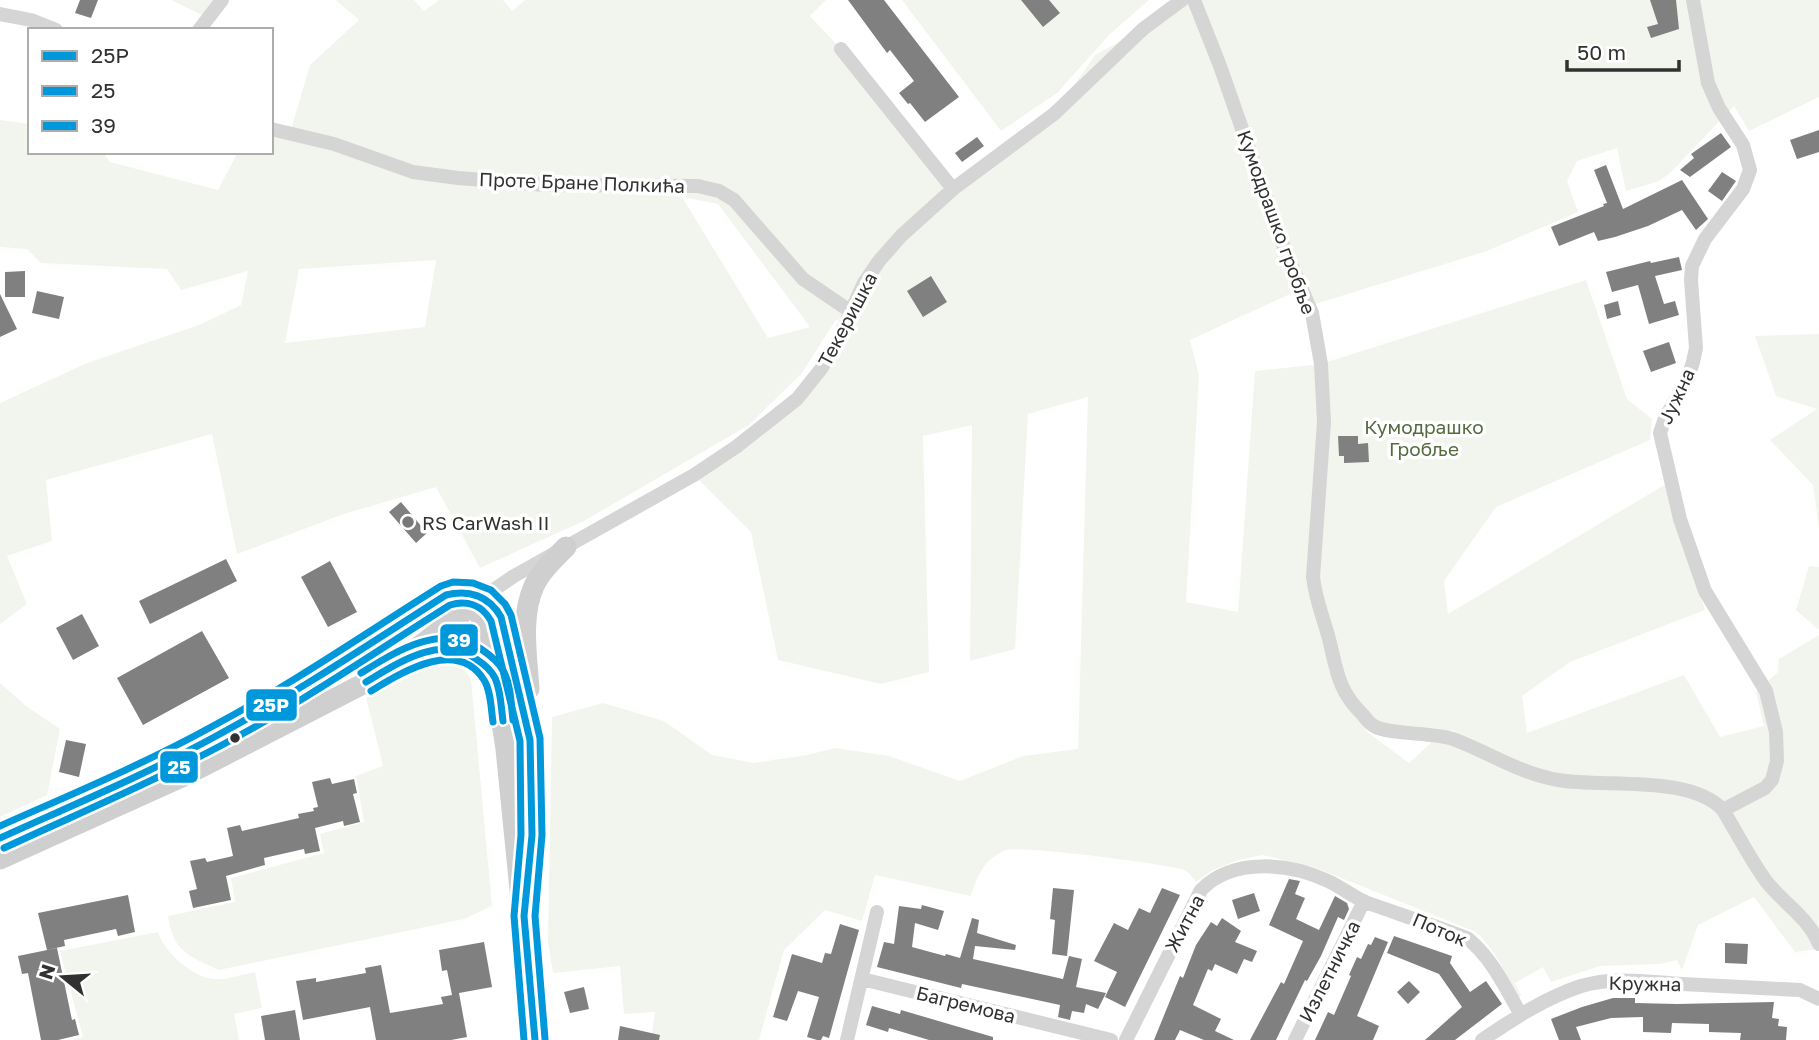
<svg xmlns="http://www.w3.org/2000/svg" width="1819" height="1040" font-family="'Golos Text',sans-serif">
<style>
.green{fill:#f2f5ed;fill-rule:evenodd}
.building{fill:#808080}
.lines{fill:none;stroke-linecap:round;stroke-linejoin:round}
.street{stroke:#d5d5d5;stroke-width:14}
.secondary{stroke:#cfcfcf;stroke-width:21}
.bus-1-casing{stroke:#fff;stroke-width:12}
.bus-2-casing{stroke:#fff;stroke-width:12}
.bus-3-casing{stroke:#fff;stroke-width:12}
.bus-1{stroke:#0098da;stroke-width:7}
.bus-2{stroke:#0098da;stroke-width:7}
.bus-3{stroke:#0098da;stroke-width:7}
.poi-dot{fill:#797979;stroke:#fff;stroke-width:2.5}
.bus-dot{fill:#313131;stroke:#fff;stroke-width:2.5}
.labels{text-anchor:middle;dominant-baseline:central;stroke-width:7;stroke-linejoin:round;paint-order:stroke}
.street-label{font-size:19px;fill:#313131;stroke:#fff}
.park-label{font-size:19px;fill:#546b3f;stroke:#fff}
.poi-label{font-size:19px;fill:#313131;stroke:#fff;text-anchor:start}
.line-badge{stroke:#fff;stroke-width:2.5}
.badge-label{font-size:19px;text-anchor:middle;font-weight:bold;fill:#fff}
</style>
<rect width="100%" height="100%" fill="#fff"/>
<path class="green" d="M171 0H222L208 18Z
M336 0H414L424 11 439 0H503L512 11 525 0H826L810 16 841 49 954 189 1054 114 1095 55 1143 29 1182 0H1819V97L1749 131 1734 106 1669 174 1659 181 1626 191 1617 148 1577 161 1567 181 1578 212 1487 251 1309 306 1301 289 1190 340 1199 376 1186 602 1238 612 1255 371 1321 364 1586 280 1627 399 1652 419 1650 440 1496 507 1444 581 1448 614 1666 484 1705 610 1570 662 1522 696 1527 733 1684 675 1720 737 1764 726 1756 692 1778 672 1779 659 1819 635V949L1795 952 1754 897 1698 925 1682 970 1677 960 1660 964 1600 966 1551 982 1543 967 1515 983 1521 996 1516 999C1506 973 1497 952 1476 932L1314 867 1262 855 1238 860 1211 871 1196 882C1193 878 1189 872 1184 870 1169 864 1018 845 1006 850 983 860 978 875 971 896L875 875 862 921 825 910 784 950 759 1040H651L655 1012 624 1014 620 966 553 973 548 941 552 717 603 703 664 721 712 755 754 763 807 755 835 748 889 756 960 781 1023 756 1078 749 1088 397 1028 414 1015 649 970 661 972 425 923 436 929 672 881 684 778 660 751 532 694 475 797 399 849 312 835 321 802 373 749 425 584 521 480 568 436 487 344 514 237 554 212 434 46 480 52 541 7 556 27 604 0 624V403L87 363 199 325 241 305 248 271 181 290 167 269 41 263 27 249 0 247V120L30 124V152H103L110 162 218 190 238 152H271V129L290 133 310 65 359 20ZM682 197 718 204 810 327 768 338ZM436 260 425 327 285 343 299 269ZM1347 698 1383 729 1457 731 1432 742 1409 763 1366 731Z
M902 0H1149L1110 34 1057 93 1001 131Z
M1819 334V528L1813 485 1770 440 1817 409 1776 396 1755 336Z
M1809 566 1819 567V630L1796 610Z
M438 662C455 664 462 664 471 679L492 906 464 919 219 970C189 956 173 952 168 916L235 902 231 878 324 853 320 834 364 822 356 776 383 766 366 698Z
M0 683 26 706 60 729 47 795 0 817Z
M158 932C164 952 194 979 216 979 228 980 243 974 255 972L262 1008 234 1014 239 1040H72L83 1037 60 951Z"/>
<path class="building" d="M80 0H98L91 18 75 13Z
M848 0H884L959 97 925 122 910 103 908 104 899 93 914 81 890 50 887 53Z
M1021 0H1049L1060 13 1043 27Z
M1650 0H1676L1679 29 1651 38 1647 27 1658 24Z
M1819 130V152L1797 159 1790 140Z
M1721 133 1731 147 1690 177 1680 170 1694 158 1691 154Z
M977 137 984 146 962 162 955 153Z
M1606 165 1623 209 1682 180 1708 219 1696 230 1682 210 1648 226 1615 237 1598 241 1594 232 1559 246 1551 227 1604 206 1603 204 1607 203 1594 170Z
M1722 172 1736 181 1722 201 1708 191Z
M1679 257 1682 270 1655 276 1664 304 1675 301 1679 315 1649 324 1638 285 1612 292 1606 272 1650 261 1651 263Z
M25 271V297H5V272Z
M931 276 947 302 923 317 907 291Z
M37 291 64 297 59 319 32 313Z
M0 294 17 329 0 337Z
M1618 301 1621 315 1607 319 1604 305Z
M1669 342 1676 363 1651 372 1643 351Z
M1338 436H1358V444L1368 443 1369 462 1344 463V456H1339Z
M401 502 427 533 416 543 389 512Z
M226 559 237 581 150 624 139 601Z
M330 561 357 612 328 627 301 577Z
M82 614 99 646 73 660 56 628Z
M202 631 229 678 143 725 117 678Z
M66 740 86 744 79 777 59 772Z
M330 778 332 784 354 779 357 793 353 794 360 822 344 826 343 821 315 828 320 851 305 854 304 849 264 858 265 865 226 876 231 900 193 908 189 891 197 889 190 861 205 858 207 862 233 856 227 828 240 825 242 831 299 818 298 814 314 811 313 808 318 807 312 782Z
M1289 879 1300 881 1295 894 1305 898 1296 919 1319 930 1335 896 1347 903 1349 909 1344 920 1338 917 1321 956 1307 981 1305 980 1276 1040H1250L1281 982 1284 984 1303 941 1269 925Z
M1053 888 1074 890 1067 956 1052 954 1055 920 1050 919Z
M1162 888 1180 895 1125 1007 1105 997 1117 972 1094 961 1114 923 1128 930 1139 908 1150 913Z
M1254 893 1260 911 1238 919 1232 900Z
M128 895 135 932 118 936 116 929 64 940 65 946 47 950 38 913Z
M922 905 944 911 938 930 915 923 912 947 945 956 946 954 960 958 972 918 979 920 977 933 1016 945 1015 950 975 946 973 959 1063 979 1069 956 1082 959 1076 987 1106 993 1098 1009 1086 1004 1084 1013 1072 1011 1070 1020 1058 1017 1060 1005 962 984 961 988 877 967 884 942 894 944 899 906 921 909Z
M1222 918 1241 931 1235 942 1257 951 1252 962 1244 959 1237 974 1215 964 1212 971 1208 969 1193 1005 1221 1019 1215 1031 1234 1040H1204L1180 1030 1175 1040H1154L1180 976 1183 978 1196 945 1211 922 1217 926Z
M840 924 859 930 829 1038 823 1036 821 1040H817L807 1037 819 997 798 991 787 1021 773 1017 792 954 822 963 825 953 831 954Z
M1394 936 1452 956 1450 963 1470 992 1486 981 1502 1004 1455 1040H1425L1462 1007 1439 974 1387 953Z
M1375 937 1388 942 1357 1016 1379 1026 1373 1040H1315L1328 1012 1334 1015 1351 976 1349 975 1357 957 1361 959 1368 944 1371 945Z
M484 942 492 987 459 993 467 1037 451 1040H376L370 1007 303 1020 296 981 316 978V982L366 973 365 968 381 965 390 1013 443 1004 441 997 452 995 447 970 442 971 439 950Z
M1725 943 1748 944 1747 964 1725 963Z
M57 948 72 1020 75 1019 79 1035 58 1040H41L28 973 22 974 18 956Z
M1409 981 1420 992 1408 1004 1397 992Z
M584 987 589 1009 570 1013 564 992Z
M1613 998H1635V1003L1677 1004 1774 1002 1772 1018 1779 1019 1778 1026 1787 1027 1786 1040H1740L1741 1033 1709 1032V1024L1672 1023 1671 1033 1643 1032V1017L1611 1018 1576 1027 1581 1040H1559L1551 1019 1582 1007Z
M872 1006 900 1014 901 1010 993 1037V1040H929L889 1028 888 1032 866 1025Z
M295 1010 300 1040H265L261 1016Z
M620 1026 660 1035 659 1040H618Z"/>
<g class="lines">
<path class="street" d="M1194 0 1220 66 1281 240 1312 313 1321 364 1324 422 1313 577C1316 602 1323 616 1329 639 1337 671 1338 691 1363 715 1366 719 1370 724 1374 726 1389 735 1432 732 1453 739 1488 752 1521 774 1558 780 1603 788 1690 774 1723 810 1737 833 1750 859 1766 881 1783 903 1808 917 1819 944
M1693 0 1708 83 1719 108 1743 145 1750 170 1743 189 1705 239 1692 266 1691 280 1696 348 1693 362 1687 380 1665 418 1660 433 1680 519 1705 591 1766 691 1776 732 1777 761 1772 780 1765 788 1723 810
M0 14 31 20 56 30
M199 30 222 0
M841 49 953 189
M271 129 334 144 413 172 458 178 546 185 698 186 719 191 734 200 803 279 850 311
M483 597 514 576 694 475 736 447 797 399 821 369 837 342 864 283 879 261 901 236 953 189 1054 114 1143 29 1182 0
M862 979 1111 1040
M847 1040 877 912
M1126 1040 1201 890C1233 857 1290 863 1328 881 1341 887 1352 896 1365 902 1399 914 1433 925 1467 938 1492 958 1505 987 1521 1015
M1295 1040 1364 901
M1482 1040C1513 1019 1545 998 1581 986 1614 976 1649 982 1682 984 1721 986 1761 988 1800 990L1819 999"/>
<path class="secondary" d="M483 597 481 619 496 683 506 749 535 1040
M415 656C455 645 465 646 495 676
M529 689C527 657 520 617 534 586 541 571 554 559 566 547
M0 838 146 772 219 735 309 682 446 595C456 591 466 591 477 595 505 606 506 635 512 661 518 687 526 714 530 740 539 798 530 859 524 916
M0 859 184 776 361 685 403 659 483 597"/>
<g class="bus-1-casing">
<path id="bus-1" d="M366 682C398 663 440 634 476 659 484 664 491 670 495 678 501 691 501 707 503 721
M0 838C73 805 147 774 218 735 296 693 371 643 446 595 469 589 489 596 501 617L530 740 532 835 524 916 535 1040"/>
</g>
<g class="bus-2-casing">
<path id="bus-2" d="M371 691C401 673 457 637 484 680 491 691 491 709 493 722
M4 848C77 814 151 783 222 745 301 703 375 652 450 605 467 600 482 605 491 621L520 741 521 835 514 916 524 1040"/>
</g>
<g class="bus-3-casing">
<path id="bus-3" d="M361 673C395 652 441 622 481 649 490 655 499 662 504 672 511 686 511 704 513 720
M0 826C72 794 144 764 213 726 292 684 366 633 441 586L453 582 473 583 491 590 505 604 511 615 540 738 542 835 535 916 545 1039"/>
</g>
<use href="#bus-1" class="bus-1"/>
<use href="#bus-2" class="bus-2"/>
<use href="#bus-3" class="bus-3"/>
</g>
<circle class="poi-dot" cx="408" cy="522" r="7"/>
<circle class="bus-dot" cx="235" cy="738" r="6"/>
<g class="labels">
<g class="street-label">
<text transform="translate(582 182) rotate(2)">Проте Бране Полкића</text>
<text transform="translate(1277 222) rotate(70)">Кумодрашко гробље</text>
<text transform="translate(847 319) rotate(-62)">Текеришка</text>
<text transform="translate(1676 396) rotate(-65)">Јужна</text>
<text transform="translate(1184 923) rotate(-62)">Житна</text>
<text transform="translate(1440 929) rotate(23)">Поток</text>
<text transform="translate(1329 971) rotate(-63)">Излетничка</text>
<text transform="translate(1645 983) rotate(1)">Кружна</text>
<text transform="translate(966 1004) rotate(14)">Багремова</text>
</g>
<g class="park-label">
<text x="1424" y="426">Кумодрашко<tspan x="1424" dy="22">Гробље</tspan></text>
</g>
<g class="poi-label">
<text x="422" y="522">RS CarWash II</text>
</g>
</g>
<g class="line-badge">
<rect x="439" y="623" width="40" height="34" rx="7" fill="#0098da"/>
<rect x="245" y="688" width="53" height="34" rx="7" fill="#0098da"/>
<rect x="159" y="750" width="40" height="34" rx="7" fill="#0098da"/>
</g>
<g class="badge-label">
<text x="459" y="647">39</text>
<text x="271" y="712">25P</text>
<text x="179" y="774">25</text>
</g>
<rect x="28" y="28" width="245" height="126" fill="#ffffff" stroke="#adadad" stroke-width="2"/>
<rect x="42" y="51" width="35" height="10" fill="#0098da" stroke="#adadad" stroke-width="2"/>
<text x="91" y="63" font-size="21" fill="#313131">25P</text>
<rect x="42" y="86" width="35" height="10" fill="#0098da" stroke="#adadad" stroke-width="2"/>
<text x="91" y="98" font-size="21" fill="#313131">25</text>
<rect x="42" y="121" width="35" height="10" fill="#0098da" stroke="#adadad" stroke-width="2"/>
<text x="91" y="133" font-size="21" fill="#313131">39</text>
<g transform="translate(63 977) rotate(288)" stroke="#ffffff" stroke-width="5" paint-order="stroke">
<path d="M0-5L12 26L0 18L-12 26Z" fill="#313131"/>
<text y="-10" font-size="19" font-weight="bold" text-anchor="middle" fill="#313131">N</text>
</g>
<path d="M1567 60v10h112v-10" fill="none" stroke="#313131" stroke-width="3.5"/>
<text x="1577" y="60" font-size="21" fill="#313131" stroke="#ffffff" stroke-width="5" paint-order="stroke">50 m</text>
</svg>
